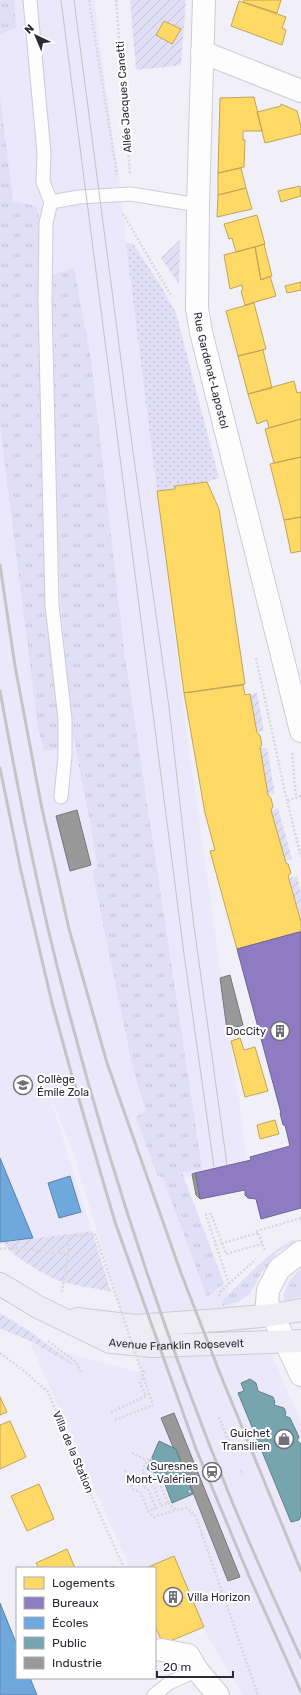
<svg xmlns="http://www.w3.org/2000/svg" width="301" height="1695" font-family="Rubik,sans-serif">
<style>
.built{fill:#eae8fa}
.grass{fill:url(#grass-tufts)}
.park{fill:url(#park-dots)}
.garden{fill:url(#garden-furrows)}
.homes{fill:#ffd966;stroke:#bfa458}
.offices{fill:#8e7cc3;stroke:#706399}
.schools{fill:#6fa8dc;stroke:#5b82aa}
.public{fill:#76a5af;stroke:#60808b}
.industry{fill:#999;stroke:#78777b}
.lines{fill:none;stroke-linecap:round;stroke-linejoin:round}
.lane-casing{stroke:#cdccd5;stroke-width:15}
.street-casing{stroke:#cdccd5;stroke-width:24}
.primary-casing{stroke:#cccad0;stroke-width:24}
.path{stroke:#d8d7da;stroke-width:2.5;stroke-dasharray:2 2;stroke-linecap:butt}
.lane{stroke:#fdfdfe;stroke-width:13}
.street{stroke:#fdfdfe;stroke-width:22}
.primary{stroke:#eeedf3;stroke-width:22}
.tram{stroke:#c4c4c6;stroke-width:1}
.rail{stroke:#c4c4c6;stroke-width:3}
.path-bridge{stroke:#d8d7da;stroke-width:2.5;stroke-dasharray:2 2;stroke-linecap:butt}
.labels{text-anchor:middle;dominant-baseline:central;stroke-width:4;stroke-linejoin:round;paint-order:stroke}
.street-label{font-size:11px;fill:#2b2936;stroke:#fff}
.poi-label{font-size:11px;fill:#2b2936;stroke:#fff;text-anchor:end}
</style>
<defs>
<pattern id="grass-tufts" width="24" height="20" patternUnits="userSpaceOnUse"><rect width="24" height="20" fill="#e1dff5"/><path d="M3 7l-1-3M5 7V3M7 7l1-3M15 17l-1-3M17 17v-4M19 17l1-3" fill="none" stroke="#c1bfd3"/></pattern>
<pattern id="park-dots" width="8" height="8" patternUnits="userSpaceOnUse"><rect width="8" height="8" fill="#e1dff5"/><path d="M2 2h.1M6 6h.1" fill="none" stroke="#c1bfd3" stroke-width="1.8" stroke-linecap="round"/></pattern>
<pattern id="garden-furrows" width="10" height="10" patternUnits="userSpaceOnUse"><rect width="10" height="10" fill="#e1dff5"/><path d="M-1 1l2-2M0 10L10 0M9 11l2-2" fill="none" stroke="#c1bfd3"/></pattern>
</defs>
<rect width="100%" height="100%" fill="#f1f0f8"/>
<path class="built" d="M0 0H94L123 212 183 705 247 1160 184 1178 230 1298 259 1348 272 1354 301 1423V1695H242L205 1631 174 1556 146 1568H130L30 1343 143 1373 130 1341 73 1152 48 1091 92 1231 0 1242Z"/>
<path class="grass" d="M0 0H14L16 28 0 34Z
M0 97 13 201 36 206 39 216 40 325 62 748 44 751 38 728 0 425Z
M74 268 91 360 124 650 202 1169 182 1173 224 1283 207 1297 163 1178 157 1175 136 1117 146 1111 133 1069 92 870 97 867C92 819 78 772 72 724 54 575 54 424 53 274Z
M293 1240 297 1241 278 1252 262 1272 249 1295 238 1302 222 1306 223 1300C243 1281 267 1252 293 1240Z
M301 1269V1297L284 1301C283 1288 291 1277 301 1269Z"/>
<path class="park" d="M126 243 133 244 159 283 176 313 219 478 207 482 175 486V489L157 491Z"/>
<path class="garden" d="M130 0H186L181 65 136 70Z
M180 240 179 284 161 258Z
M257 693 264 731 257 732 250 694Z
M260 748H267L275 794 268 795Z
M278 808 292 859 285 861 271 810Z
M297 876 301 893V922L289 878Z
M92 1231 111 1292C94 1288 76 1286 60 1281 47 1277 8 1254 4 1242Z
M0 1313 31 1332 72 1363V1365L32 1342 0 1328Z"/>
<path class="homes" d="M244 0H281L277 13 243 2Z
M239 1 286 17 282 28 286 30 282 45 231 26Z
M164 21 181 29 172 44 156 35Z
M254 97 262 131H243V140H245L244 167 218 173 220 98Z
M281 104 297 111 301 126V134L265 143 257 112 281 106Z
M241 168 246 188 218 195V173Z
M300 186 301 196 281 202 278 191Z
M246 188 252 209 217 217 218 195Z
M257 215 265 244 236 252 232 238 229 239 224 224Z
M264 244 272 276 261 280 255 247Z
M255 247 261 280 270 276 276 296 245 305 241 291 243 290 242 285 230 289 224 255Z
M301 282V290L287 293 285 286Z
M254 303 266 349 238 356 226 311Z
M263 350 272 388 248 394 238 356Z
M294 381 297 393 301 392V419L269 428 267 420 257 424 248 394Z
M301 419V457L274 463 265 429Z
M301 457V517L284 520 270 464Z
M207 482 219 509 245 684 184 693 157 491 175 489V486Z
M301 517V551L291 553 284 520Z
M243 685 245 695 250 694 257 733 260 735 262 745 260 747 268 795 271 798 273 807 271 810 286 863 288 864 291 873 288 876 301 922V932L237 949 210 851 215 850 205 813 184 693Z
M240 1038 244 1050 255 1047 268 1091 245 1097 231 1041Z
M275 1120 279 1134 260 1139 257 1125Z
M0 1397 7 1412 0 1415Z
M10 1421 26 1457 0 1469V1425Z
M39 1484 54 1519 27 1531 11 1496Z
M67 1549 75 1568H39L36 1563Z
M174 1556 204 1627 163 1644 155 1626V1568H146Z"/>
<path class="offices" d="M299 932H301V1208L261 1219 256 1199 248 1198 245 1195V1190L200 1199 195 1173 251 1160 250 1157 290 1146 285 1125H283L280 1113H281L237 949Z"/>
<path class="schools" d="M0 1158 33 1238 0 1242Z
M70 1176 81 1212 59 1218 48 1183Z
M0 1603 17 1645V1678H30L37 1695H0Z"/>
<path class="public" d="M250 1379 256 1383 258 1391 273 1397 275 1402 274 1405 284 1408 286 1413 285 1416 290 1418 299 1437 297 1441 301 1443V1516L299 1520 291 1522 238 1393 244 1391 241 1383Z
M159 1441 176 1449 193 1494 172 1503 162 1476 147 1469Z"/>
<path class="industry" d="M77 810 91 865 70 871 56 816Z
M230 975 243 1025 227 1030 220 978Z
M195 1173 197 1183 200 1199 196 1195 192 1174Z
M174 1413 240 1577 228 1581 176 1449 173 1447 161 1418Z"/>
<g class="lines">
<g class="lane-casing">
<path id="lane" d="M30 0 44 153 43 182 51 202 46 223 45 302 52 605 65 719V756L61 797
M51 202 79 197 131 194 198 205
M154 1695 169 1683 197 1670"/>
</g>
<g class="street-casing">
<g id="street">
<path id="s1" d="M204 0 198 205 197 308 201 332 301 731"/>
<path d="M202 52 301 91"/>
<path d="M301 1252 279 1269 268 1290 267 1303 301 1375"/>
<path d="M161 1650 188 1655 197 1670 218 1695"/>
</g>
</g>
<g class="primary-casing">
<g id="primary">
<path id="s2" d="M0 1284 38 1307 110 1342 153 1346 301 1341"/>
<path d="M77 1319 135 1326 219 1320 272 1315 301 1310"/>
</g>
</g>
<path class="path" d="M89 0 117 175
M116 0 130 175
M123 214 172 297
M256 658 287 801
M292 753 296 798
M301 796 287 801 301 857
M222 1243 226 1254 262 1244
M0 1249 13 1248 68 1254 69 1237 95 1234
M265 1250 257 1231 301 1218
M229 1284 206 1215 211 1214 222 1243 258 1233
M62 1292 68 1254
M219 1296 220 1292 256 1259
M48 1341 76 1362 81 1373
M0 1353 24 1371 48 1392 87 1486 124 1568
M111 1412 146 1396 140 1383 145 1369
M219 1417 234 1455
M115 1420 153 1405
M301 1443V1442
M132 1453 147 1460
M125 1470 133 1489 141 1493 148 1511 156 1508 148 1489 143 1487 145 1482 154 1486 161 1506 168 1503 158 1479 142 1472 147 1460 152 1459
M240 1471 242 1475
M159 1482 163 1480
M189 1492 192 1490
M168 1503 176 1510 187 1508 196 1517 258 1695
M148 1511 154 1517 175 1510"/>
<use href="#lane" class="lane"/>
<use href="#street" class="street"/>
<use href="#primary" class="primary"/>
<path class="tram" d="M61 0 184 954 214 1167
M74 0 133 452 169 707 193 919 227 1165"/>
<path class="rail" d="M0 565 15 666 41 804 69 929 107 1063 181 1273 219 1371 301 1571
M0 691C19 795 39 899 66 1001 110 1170 165 1337 231 1499 253 1553 277 1605 301 1658
M0 768 21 871 52 1003 71 1072 115 1222 196 1449 249 1576 301 1692"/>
<path class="path-bridge" d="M95 1234 153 1405"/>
</g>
<defs>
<g id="building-ring" transform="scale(1)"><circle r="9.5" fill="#fff" stroke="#706f7a" stroke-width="1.5"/><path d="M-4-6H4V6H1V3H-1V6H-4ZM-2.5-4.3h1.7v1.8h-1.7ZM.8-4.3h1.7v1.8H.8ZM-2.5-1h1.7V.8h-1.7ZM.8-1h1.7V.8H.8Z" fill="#706f7a"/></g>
<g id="school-ring" transform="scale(1)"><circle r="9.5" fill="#fff" stroke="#706f7a" stroke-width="1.5"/><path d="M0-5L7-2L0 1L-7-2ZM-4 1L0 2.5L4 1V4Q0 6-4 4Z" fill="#706f7a"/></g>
<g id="shop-ring" transform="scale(1)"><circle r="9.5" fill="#fff" stroke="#706f7a" stroke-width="1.5"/><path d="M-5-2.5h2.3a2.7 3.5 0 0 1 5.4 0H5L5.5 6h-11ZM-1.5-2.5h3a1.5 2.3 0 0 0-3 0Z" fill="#706f7a"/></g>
<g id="station-ring" transform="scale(1)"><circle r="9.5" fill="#fff" stroke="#706f7a" stroke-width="1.5"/><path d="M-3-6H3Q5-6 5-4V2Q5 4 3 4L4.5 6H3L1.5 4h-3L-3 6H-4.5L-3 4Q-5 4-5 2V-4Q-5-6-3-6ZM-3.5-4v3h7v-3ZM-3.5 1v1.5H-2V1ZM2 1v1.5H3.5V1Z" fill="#706f7a"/></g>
</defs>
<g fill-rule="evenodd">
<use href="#building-ring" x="280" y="1031"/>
<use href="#school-ring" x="23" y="1085"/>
<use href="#shop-ring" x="284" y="1439"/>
<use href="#station-ring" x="212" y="1472"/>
<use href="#building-ring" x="173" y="1597"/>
</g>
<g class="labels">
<g class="street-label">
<text transform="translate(124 97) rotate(-94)">Allée Jacques Canetti</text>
<text stroke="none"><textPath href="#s1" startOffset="372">Rue Gardenat-Lapostol</textPath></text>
<text stroke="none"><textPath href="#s2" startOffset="191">Avenue Franklin Roosevelt</textPath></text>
<text transform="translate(73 1452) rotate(67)">Villa de la Station</text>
</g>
<g class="poi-label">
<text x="266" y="1031">DocCity</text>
<text x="37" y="1079" text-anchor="start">Collège<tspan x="37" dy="13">Émile Zola</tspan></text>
<text x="270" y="1433">Guichet<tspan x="270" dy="13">Transilien</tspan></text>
<text x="198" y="1466">Suresnes<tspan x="198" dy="13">Mont-Valérien</tspan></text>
<text x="187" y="1597" text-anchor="start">Villa Horizon</text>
</g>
</g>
<rect x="16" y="1567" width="140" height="112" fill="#ffffff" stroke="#aaa9af"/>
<rect x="24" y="1577" width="20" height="12" fill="#ffd966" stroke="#aaa9af"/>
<text x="52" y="1587" font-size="12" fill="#2b2936">Logements</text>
<rect x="24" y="1597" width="20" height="12" fill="#8e7cc3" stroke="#aaa9af"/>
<text x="52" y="1607" font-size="12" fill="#2b2936">Bureaux</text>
<rect x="24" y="1617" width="20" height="12" fill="#6fa8dc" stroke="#aaa9af"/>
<text x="52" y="1627" font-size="12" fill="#2b2936">Écoles</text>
<rect x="24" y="1637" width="20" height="12" fill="#76a5af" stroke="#aaa9af"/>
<text x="52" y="1647" font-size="12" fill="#2b2936">Public</text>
<rect x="24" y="1657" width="20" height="12" fill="#999999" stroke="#aaa9af"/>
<text x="52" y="1667" font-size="12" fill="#2b2936">Industrie</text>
<g transform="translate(36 36) rotate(316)" stroke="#ffffff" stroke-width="3" paint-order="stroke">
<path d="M0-3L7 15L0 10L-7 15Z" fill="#2b2936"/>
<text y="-6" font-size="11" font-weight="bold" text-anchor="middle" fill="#2b2936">N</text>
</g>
<path d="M157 1671v6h76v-6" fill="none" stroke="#2b2936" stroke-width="2"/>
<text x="163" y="1671" font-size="12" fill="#2b2936" stroke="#ffffff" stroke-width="3" paint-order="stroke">20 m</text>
</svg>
